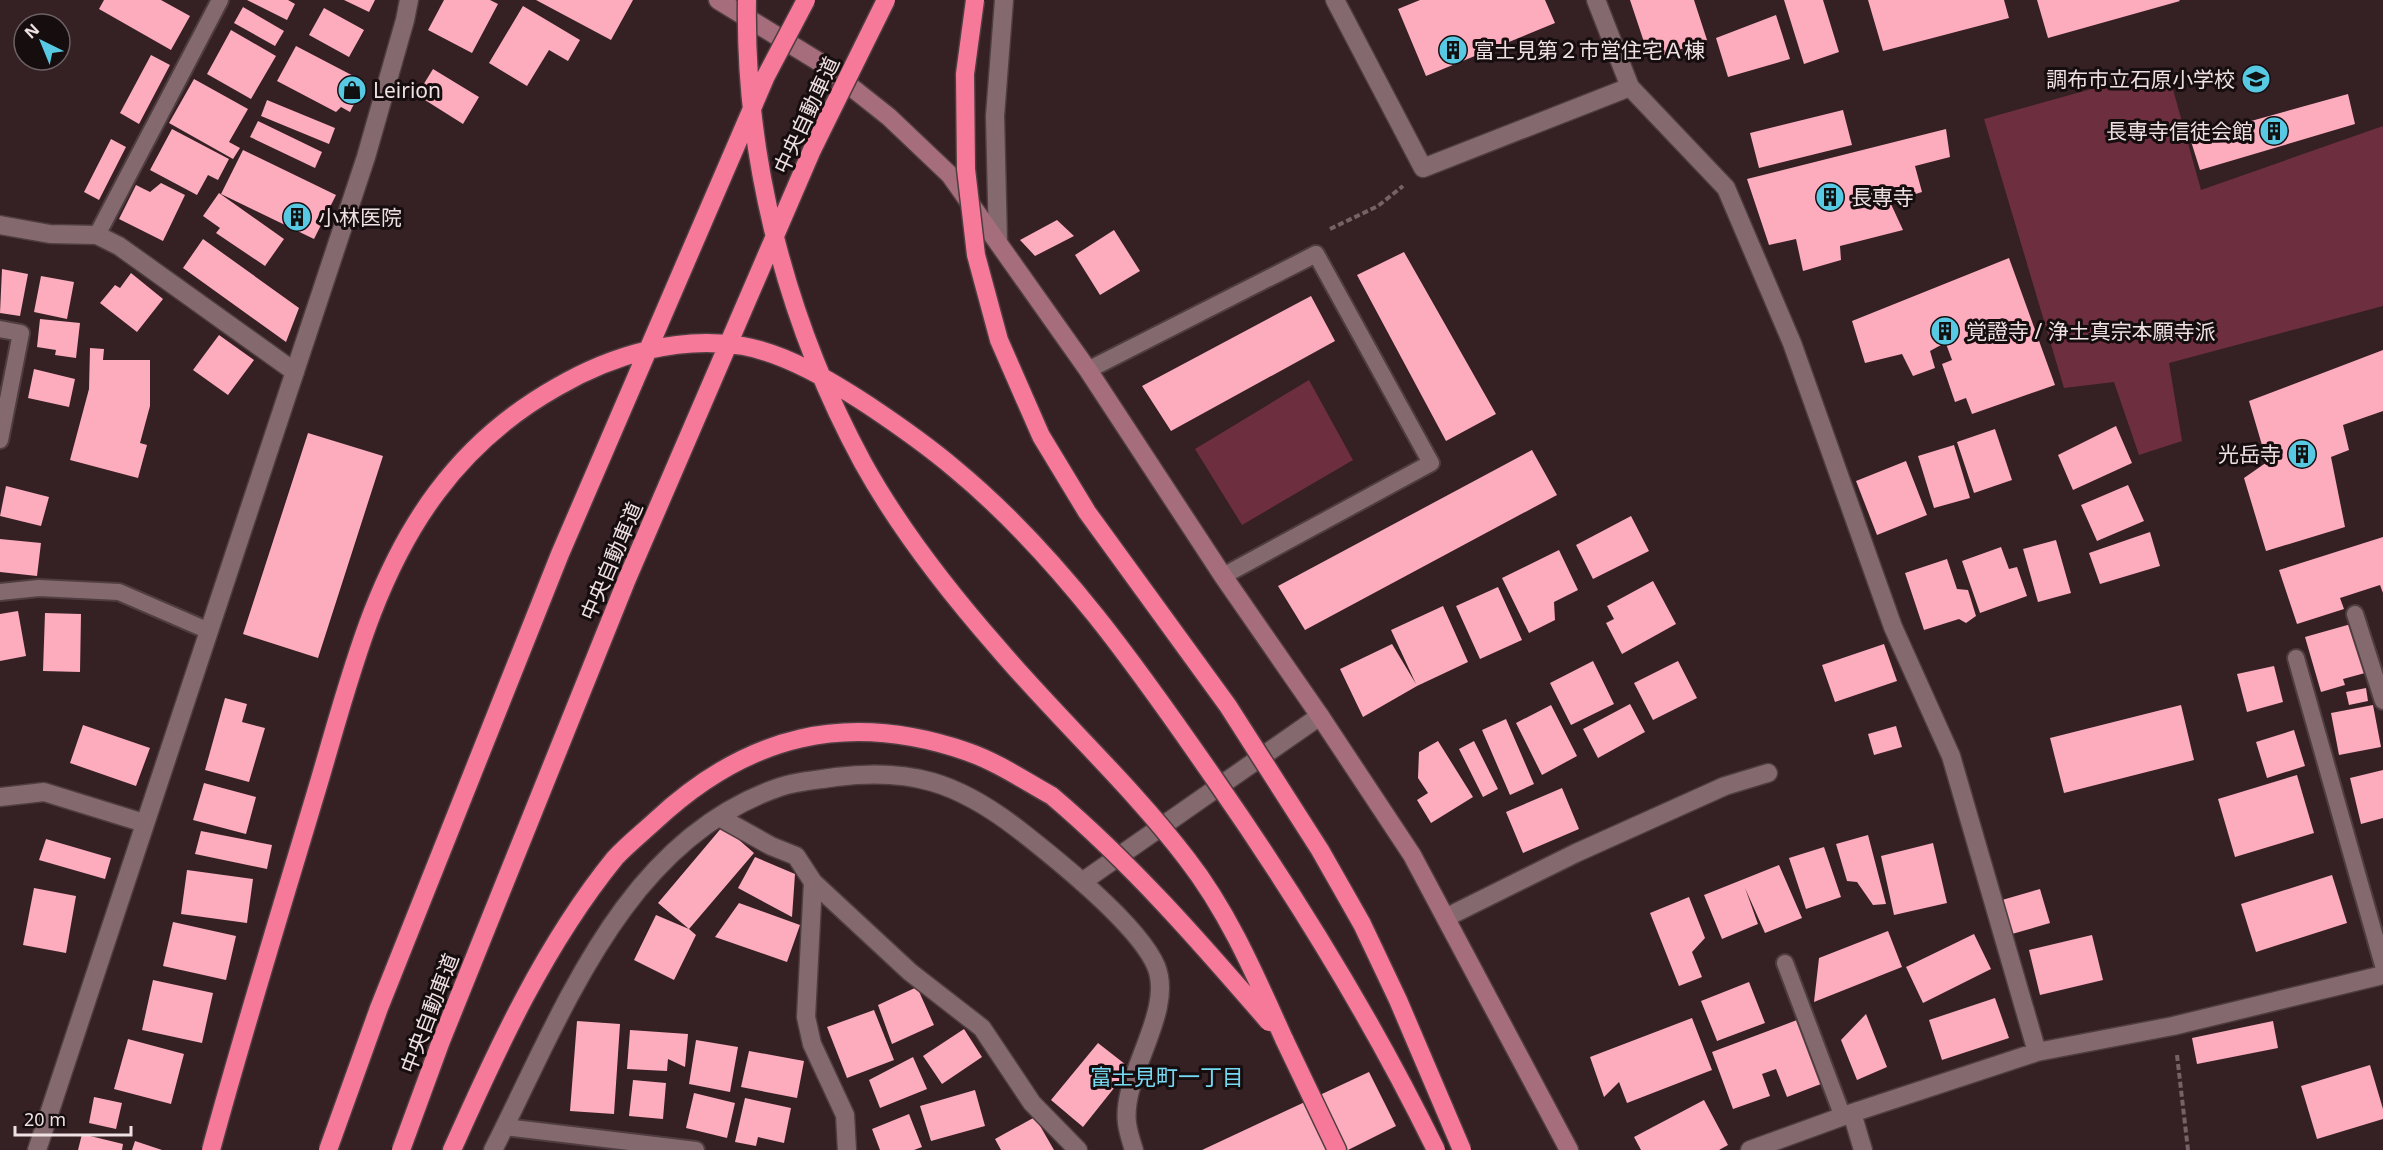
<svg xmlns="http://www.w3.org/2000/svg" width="2383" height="1150" font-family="'Noto Sans','Noto Sans JP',sans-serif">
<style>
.green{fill:#6d2f3f}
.building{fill:#fcacbd}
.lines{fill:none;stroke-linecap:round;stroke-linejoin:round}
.lane-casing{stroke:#4f3d41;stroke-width:20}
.street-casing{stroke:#4f3d41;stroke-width:21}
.secondary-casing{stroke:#4f3d41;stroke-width:21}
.highway-casing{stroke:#4f3d41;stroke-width:21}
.path{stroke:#756266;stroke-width:4;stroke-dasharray:6 3;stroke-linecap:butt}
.lane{stroke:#846a6f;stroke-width:16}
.street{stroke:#846a6f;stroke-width:18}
.secondary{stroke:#a66e7c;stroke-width:18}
.highway{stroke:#f77999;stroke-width:18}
.highway-bridge-casing{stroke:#4f3d41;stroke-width:21;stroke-linecap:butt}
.highway-bridge{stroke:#f77999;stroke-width:18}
.labels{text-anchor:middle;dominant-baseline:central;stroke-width:6;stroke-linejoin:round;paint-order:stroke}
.poi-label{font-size:21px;fill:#efe0e3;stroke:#160d0f;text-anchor:start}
.street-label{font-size:21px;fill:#efe0e3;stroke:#160d0f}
.neighbourhood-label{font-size:22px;fill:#76daf3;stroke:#160d0f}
</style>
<rect width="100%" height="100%" fill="#352024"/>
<path class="green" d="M2167 68 2201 190 2383 126V306L2169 363 2182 441 2139 455 2114 382 2064 388 1984 119Z
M1309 380 1353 460 1242 525 1195 449Z"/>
<path class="building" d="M104 0H161L190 16 171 50 99 9Z
M247 0H288L295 4 287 20Z
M344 0H375L369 12Z
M444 0H490L498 4 472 53 428 30Z
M536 0H633L611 40Z
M1420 0H1545L1555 23 1426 76 1398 9Z
M1630 0H1694L1707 40 1650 60Z
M1784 0H1823L1839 52 1804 64Z
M1868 0H2004L2009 18 1883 51Z
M2037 0H2179L2180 1 2048 38Z
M523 6 580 40 568 61 549 50 527 86 489 63Z
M243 7 284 31 275 46 234 23Z
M324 8 364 30 349 57 309 35Z
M1776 15 1790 59 1728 77 1716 38Z
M231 30 276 56 251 99 207 74Z
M296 46 365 82 350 112 341 107 336 112 277 81Z
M151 55 170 65 139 124 120 113Z
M433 69 479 97 463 124 417 95Z
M194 79 248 109 229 142 240 148 233 159 169 123Z
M2348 94 2355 124 2200 170 2190 138Z
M267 100 335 128 329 144 261 116Z
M1843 110 1852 145 1759 168 1750 133Z
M258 121 322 152 315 168 250 137Z
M172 129 229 159 218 180 208 175 197 195 150 170Z
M1946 129 1950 157 1915 166 1922 192 1890 202 1903 230 1840 246 1841 260 1803 271 1796 239 1769 245 1747 179Z
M111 139 126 147 99 200 84 192Z
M243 150 336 195 314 239 221 194Z
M161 183 185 195 163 241 119 219 136 185 150 192Z
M219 193 284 239 265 266 216 233 220 228 203 216Z
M1057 220 1074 236 1035 256 1020 240Z
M1114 230 1140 271 1100 295 1075 255Z
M203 239 299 308 286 342 183 268Z
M1404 252 1496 414 1446 441 1357 275Z
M2009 258 2055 385 1972 414 1966 398 1955 402 1942 364 1952 360 1945 341 1941 345 1930 351 1935 368 1913 376 1902 354 1865 363 1852 321Z
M2 269 28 274 20 316 0 313Z
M131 273 163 299 137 332 100 303 115 285 120 288Z
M41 276 74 282 67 319 34 312Z
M1311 296 1335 341 1171 431 1142 386Z
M40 319 80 323 76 358 55 355 56 350 37 347Z
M219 335 254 360 228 395 193 370Z
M90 348 104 349 103 360H150V406L140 443 147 445 138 478 70 460 89 389Z
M2383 350V411L2343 425 2349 450 2331 457 2345 527 2266 551 2244 478 2267 462 2249 401Z
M34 369 75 379 69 407 28 398Z
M2116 426 2132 463 2073 490 2058 455Z
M1995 429 2012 480 1974 493 1957 442Z
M308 433 383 456 318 658 243 634Z
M1954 445 1970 498 1934 508 1918 456Z
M1532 450 1557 495 1305 630 1278 586Z
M1906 461 1927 515 1877 535 1856 481Z
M2128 485 2144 521 2097 541 2081 505Z
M6 486 49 497 41 526 0 516Z
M1631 516 1649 551 1593 579 1576 545Z
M2150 532 2160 566 2100 584 2089 553Z
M2383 537V593L2380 585 2340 598 2344 609 2297 624 2279 570Z
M0 539 41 543 37 576 0 572Z
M2056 540 2071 593 2038 602 2023 549Z
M2001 547 2009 569 2017 567 2027 596 1980 613 1962 561Z
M1559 550 1578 590 1554 602 1555 620 1529 633 1502 578Z
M1947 559 1957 589 1968 590 1976 616 1966 623 1959 619 1924 630 1905 573Z
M1653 581 1676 624 1622 654 1606 623 1614 619 1607 606Z
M1498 587 1522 640 1480 659 1456 606Z
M1443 606 1468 662 1417 686 1363 717 1340 669 1392 644 1416 684 1391 630Z
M18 611 26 656 0 661V614Z
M45 613 81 614 80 672 43 671Z
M2351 624 2365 673 2343 679 2345 685 2321 692 2305 637Z
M1884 644 1897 681 1835 702 1822 665Z
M1593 661 1614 704 1571 725 1550 683Z
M1678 661 1697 698 1653 720 1634 683Z
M2274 666 2283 702 2247 712 2237 674Z
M2366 688 2368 701 2349 705 2346 692Z
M225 698 247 704 242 722 265 728 249 782 205 770Z
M1630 704 1645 732 1598 758 1583 729Z
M1551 705 1577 756 1542 775 1516 723Z
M2181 705 2194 760 2064 793 2050 738Z
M2373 705 2381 747 2339 755 2331 713Z
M1506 719 1534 784 1510 795 1482 730Z
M83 725 150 748 136 786 70 763Z
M1896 726 1902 747 1874 755 1868 734Z
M2294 730 2305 766 2267 778 2256 742Z
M1438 741 1473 797 1431 823 1417 800 1428 793 1418 778 1419 752Z
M1474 741 1498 789 1483 797 1459 749Z
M2383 770V818L2361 824 2350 778Z
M2297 775 2314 833 2235 857 2218 799Z
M204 783 256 797 246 834 193 820Z
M1562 788 1579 829 1523 853 1506 812Z
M723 826 754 853 689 929 696 935 674 980 634 960 656 915 689 929 658 903Z
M201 831 272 845 267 869 195 854Z
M1868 835 1886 904 1873 905 1857 882 1847 881 1836 844Z
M46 839 111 858 105 879 39 860Z
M1933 843 1947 903 1894 915 1881 856Z
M1824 847 1841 897 1806 909 1789 858Z
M755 857 795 874 792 917 738 888Z
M1779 865 1802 918 1765 933 1745 888 1758 924 1722 939 1704 895Z
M187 870 253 879 247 923 181 914Z
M2332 875 2347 923 2256 952 2241 904Z
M34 888 76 896 66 953 23 945Z
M2040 889 2050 923 2012 934 2002 900Z
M1689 897 1705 938 1692 952 1702 977 1679 986 1650 913Z
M739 903 800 925 787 962 715 937Z
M173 922 236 936 226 980 163 966Z
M1888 931 1902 967 1814 1002 1819 958Z
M1974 934 1991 969 1923 1003 1906 967Z
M2092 935 2103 980 2040 995 2029 950Z
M153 980 213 993 202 1043 142 1030Z
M1749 982 1765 1023 1717 1041 1701 1001Z
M917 987 934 1025 892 1044 878 1005Z
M1995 998 2009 1038 1942 1060 1929 1020Z
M874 1010 894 1060 847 1078 827 1027Z
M1866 1014 1887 1067 1857 1080 1841 1040Z
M1692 1018 1712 1070 1627 1103 1619 1082 1604 1097 1590 1057Z
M1797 1020 1821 1084 1787 1097 1776 1069 1762 1074 1770 1096 1733 1109 1712 1052Z
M577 1021 620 1024 614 1114 570 1111Z
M2273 1021 2278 1048 2197 1064 2192 1038Z
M964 1029 982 1057 942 1084 923 1056Z
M630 1030 688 1034 685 1067 668 1059 667 1071 627 1069Z
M128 1039 184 1054 171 1104 114 1089Z
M696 1040 738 1047 730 1092 689 1084Z
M1098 1043 1130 1068 1083 1127 1051 1100Z
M749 1051 804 1061 797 1098 741 1087Z
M913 1057 927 1089 880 1108 869 1080Z
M2370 1065 2383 1109V1119L2317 1139 2301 1086Z
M1369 1072 1396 1126 1348 1150H1202Z
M633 1080 666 1083 663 1119 629 1116Z
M975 1090 985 1126 931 1141 920 1106Z
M694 1093 735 1103 727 1138 686 1128Z
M94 1097 122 1103 116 1129 89 1123Z
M745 1098 791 1108 784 1143 758 1137 756 1146 735 1142Z
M1704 1100 1728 1145 1719 1150H1641L1634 1137Z
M909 1114 922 1147 914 1150H880L872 1129Z
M1035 1117 1054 1150H1001L995 1139Z
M82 1134 123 1144 122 1150H78Z
M135 1141 162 1150H132Z"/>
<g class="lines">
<g class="lane-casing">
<path id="lane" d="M97 235 220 0
M0 329 21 333 0 440
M1088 370 1316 254 1431 463 1223 576
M0 592 39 588 119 592 209 631
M2355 614 2383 701
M2296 658 2383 965
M1785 963 1843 1117
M505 1127 696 1150"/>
</g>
<g class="street-casing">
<path id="street" d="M1335 0 1423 168 1630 87
M1596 0 1630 87 1726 188 1792 343 1893 627 1951 756 2037 1052
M0 225 50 234 97 235 119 246 295 372
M998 242 995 116 1004 0
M0 797 44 792 144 823
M719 817 771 846 796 856 813 882 806 1017 812 1044 845 1115 847 1150
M813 882 910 972 982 1028 1032 1103 1078 1150
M1082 882 1320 716
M1447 917 1576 853 1725 786 1768 773
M1852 1113 1863 1150
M37 1150 366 157 405 20 409 0
M493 1150C562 1015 623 840 780 787 797 781 818 780 836 777 911 768 957 782 1018 829 1055 858 1138 924 1156 966 1175 1012 1121 1075 1127 1123 1128 1132 1131 1141 1134 1150
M1750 1150 1852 1113 2037 1052 2173 1026 2383 975"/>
</g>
<g class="secondary-casing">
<path id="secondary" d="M718 0 821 63 889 117 950 175 1088 370 1223 576 1320 716 1412 855 1569 1150"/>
</g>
<g class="highway-casing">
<path id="highway" d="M1284 1039 1337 1150
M452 1150C497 1049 545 944 615 858 627 845 642 833 655 821 747 735 847 710 968 752 997 762 1025 781 1052 796"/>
</g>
<path class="path" d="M1330 229 1378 206 1403 186
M2177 1055 2188 1150"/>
<use href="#lane" class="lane"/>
<use href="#street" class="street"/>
<use href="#secondary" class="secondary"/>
<use href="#highway" class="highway"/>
<g class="highway-bridge-casing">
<path id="highway-bridge" d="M747 0C744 159 787 323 863 463 900 530 948 591 998 648 1059 720 1130 784 1187 859 1229 913 1256 977 1284 1039
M975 0 965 74 966 169 976 255 999 340 1041 436 1087 512 1228 706 1320 850 1362 924 1398 1000 1462 1150
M1052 796C1132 864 1200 942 1269 1022
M211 1150C243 1032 279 916 314 799 346 694 370 581 437 492 469 449 511 413 557 387 612 355 679 335 743 346 787 354 831 381 868 405 898 425 928 446 955 469 1059 555 1140 671 1216 781 1298 899 1373 1021 1436 1150
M328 1150 379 1008 560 554 766 76 806 0
M401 1150 441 1041 627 579 812 150 886 0"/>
</g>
<use href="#highway-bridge" class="highway-bridge"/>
</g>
<defs>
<g id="building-disc" transform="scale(1.5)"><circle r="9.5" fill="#58c9e3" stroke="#160d0f"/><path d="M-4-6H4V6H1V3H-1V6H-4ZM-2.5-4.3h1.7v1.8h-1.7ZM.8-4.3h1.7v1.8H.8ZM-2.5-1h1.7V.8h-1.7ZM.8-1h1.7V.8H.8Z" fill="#111"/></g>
<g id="school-disc" transform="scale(1.5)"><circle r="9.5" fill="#58c9e3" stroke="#160d0f"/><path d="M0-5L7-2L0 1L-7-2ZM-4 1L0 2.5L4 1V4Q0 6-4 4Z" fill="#111"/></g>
<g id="shop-disc" transform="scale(1.5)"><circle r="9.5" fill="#58c9e3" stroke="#160d0f"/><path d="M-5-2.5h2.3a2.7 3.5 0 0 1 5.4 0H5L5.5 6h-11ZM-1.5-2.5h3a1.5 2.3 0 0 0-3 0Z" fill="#111"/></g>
</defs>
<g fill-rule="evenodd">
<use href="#building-disc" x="1453" y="50"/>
<use href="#school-disc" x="2256" y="79"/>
<use href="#shop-disc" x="352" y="90"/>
<use href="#building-disc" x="2274" y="131"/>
<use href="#building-disc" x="1830" y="197"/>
<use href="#building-disc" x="297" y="217"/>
<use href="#building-disc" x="1945" y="331"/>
<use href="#building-disc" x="2302" y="454"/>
</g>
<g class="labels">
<g class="poi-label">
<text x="1474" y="50">富士見第２市営住宅Ａ棟</text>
<text x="2235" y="79" text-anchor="end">調布市立石原小学校</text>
<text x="373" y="90">Leirion</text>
<text x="2253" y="131" text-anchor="end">長専寺信徒会館</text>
<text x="1851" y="197">長専寺</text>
<text x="318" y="217">小林医院</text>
<text x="1966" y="331">覚證寺 / 浄土真宗本願寺派</text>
<text x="2281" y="454" text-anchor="end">光岳寺</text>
</g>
<g class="street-label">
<text transform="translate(806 115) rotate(-65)">中央自動車道</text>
<text transform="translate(611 561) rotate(-67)">中央自動車道</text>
<text transform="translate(429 1013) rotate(-69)">中央自動車道</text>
</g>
<g class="neighbourhood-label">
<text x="1167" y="1076">富士見町一丁目</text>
</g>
</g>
<g transform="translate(42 42) rotate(317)"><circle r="28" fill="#160d0f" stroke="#6d6164" stroke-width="1.5"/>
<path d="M0-4.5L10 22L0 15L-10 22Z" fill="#58c9e3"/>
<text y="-9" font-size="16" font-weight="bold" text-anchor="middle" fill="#efe0e3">N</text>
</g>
<path d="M15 1126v9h116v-9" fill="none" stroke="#efe0e3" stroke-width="3"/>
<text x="24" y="1126" font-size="18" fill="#efe0e3" stroke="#160d0f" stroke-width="4.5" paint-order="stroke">20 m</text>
</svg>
